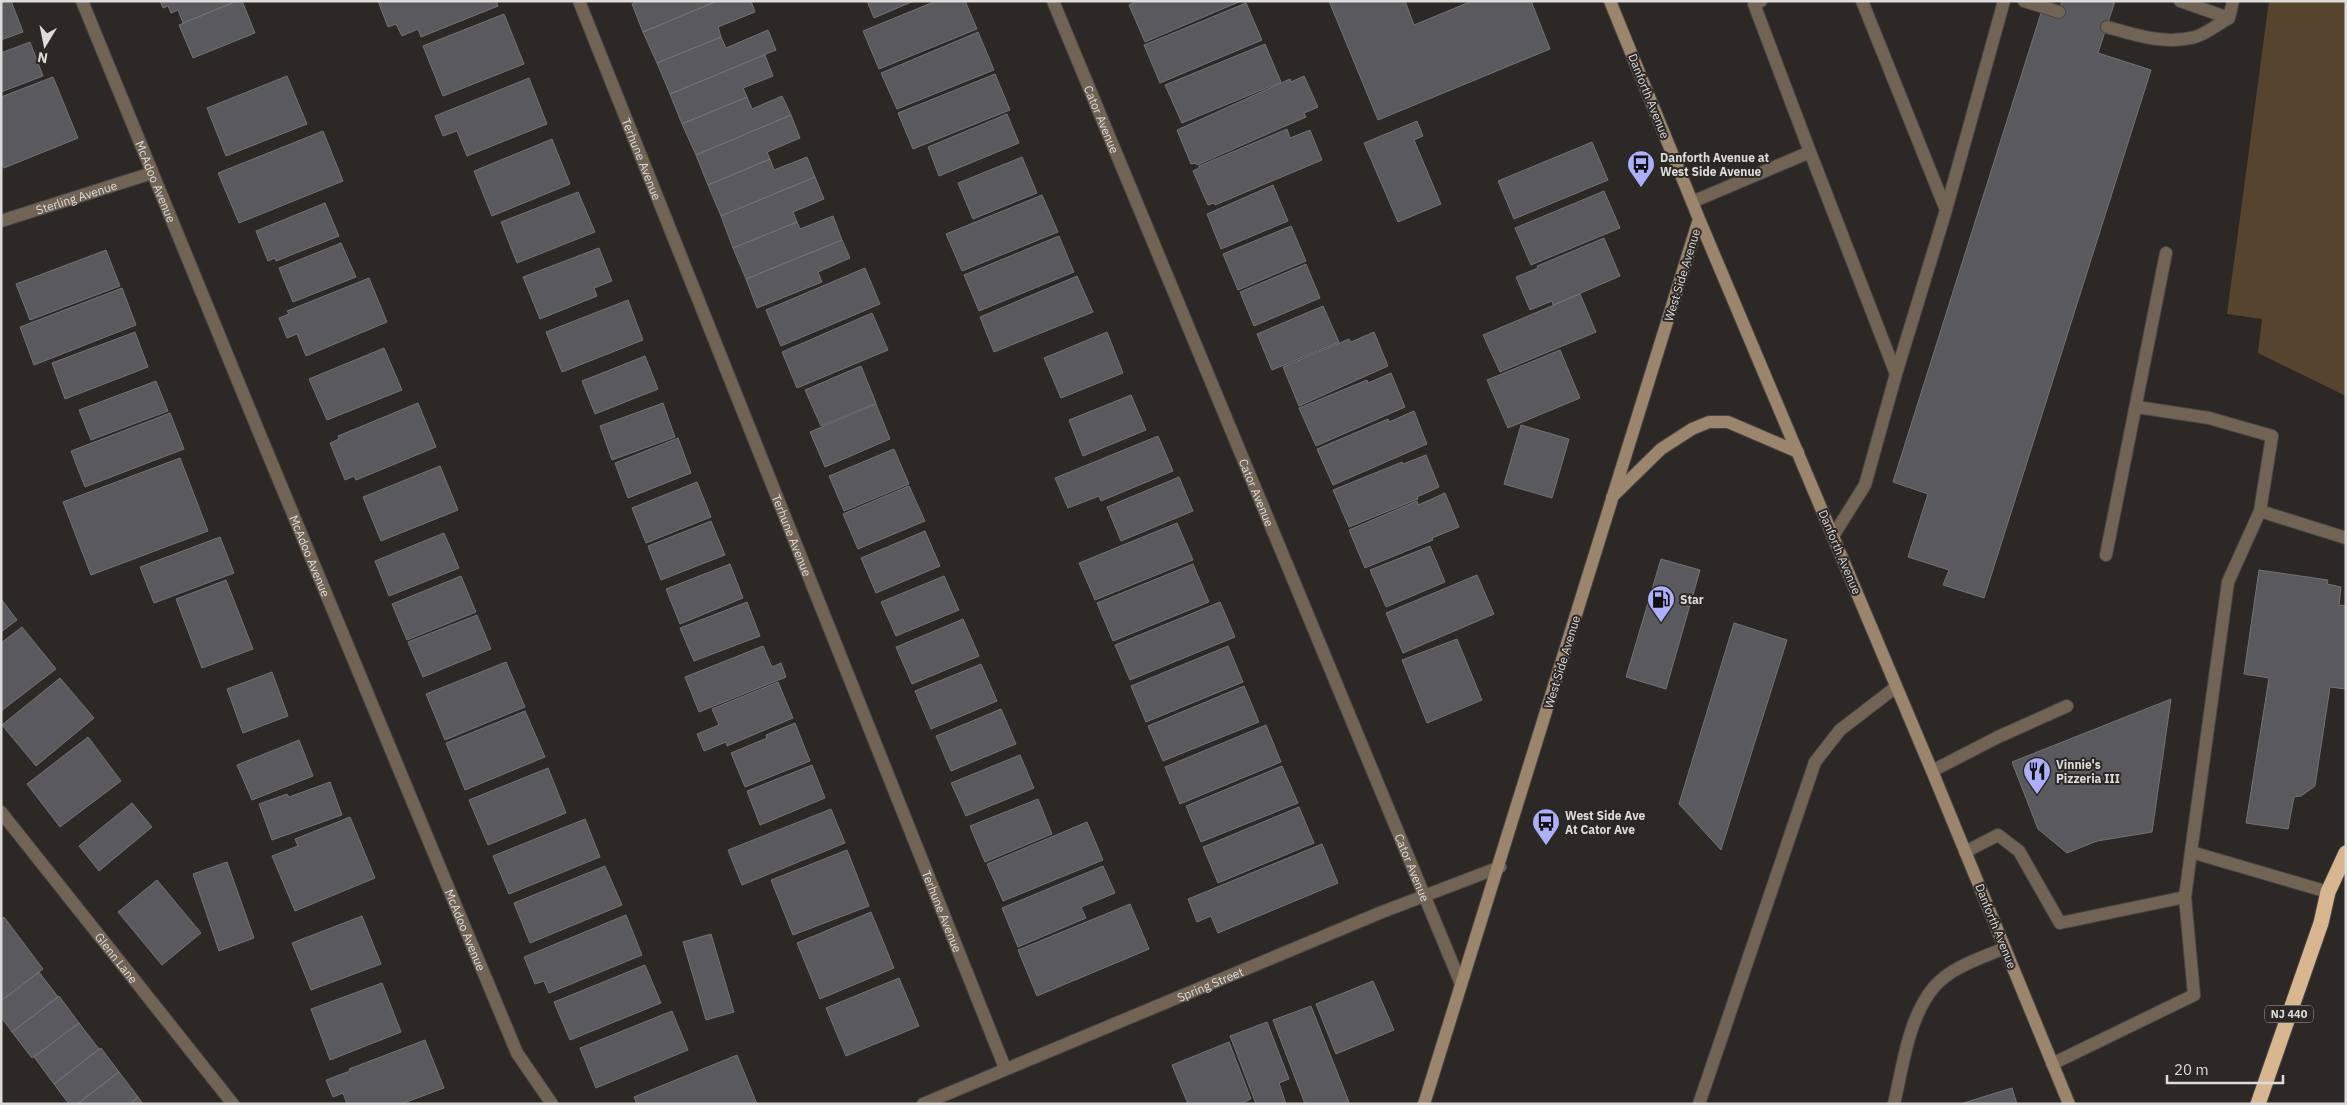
<svg xmlns="http://www.w3.org/2000/svg" width="2347" height="1105" font-family="'IBM Plex Sans',sans-serif">
<style>
.green{fill:#57442e}
.building{fill:#59595e;stroke:#727378}
.lines{fill:none;stroke-linecap:round;stroke-linejoin:round}
.lane-casing{stroke:#484542;stroke-width:14}
.street-casing{stroke:#484542;stroke-width:14}
.secondary-casing{stroke:#484542;stroke-width:14}
.highway-casing{stroke:#484542;stroke-width:17}
.lane{stroke:#726455;stroke-width:12}
.street{stroke:#726455;stroke-width:12}
.secondary{stroke:#9b856d;stroke-width:12}
.highway{stroke:#d8b690;stroke-width:15}
.labels{text-anchor:middle;dominant-baseline:central;stroke-width:4;stroke-linejoin:round;paint-order:stroke}
.shield{fill:#2c2825;stroke:#a9a6a4;stroke-width:1}
.shield-label{font-size:11px;font-weight:bold;fill:#dedcda}
.street-label{font-size:12px;fill:#dedcda;stroke:#2c2825}
.poi-label{font-size:12px;font-weight:bold;fill:#dedcda;stroke:#2c2825;text-anchor:start}
</style>
<rect width="100%" height="100%" fill="#2c2825"/>
<path class="green" d="M2269 1H2346V396L2258 353 2262 319 2227 314Z"/>
<path class="building" d="M1 1H11L23 32 1 40Z
M160 1H231L232 3 183 23 178 10 171 13 168 6 163 8Z
M237 1H242L255 33 193 58 179 25Z
M378 1H496L498 6 421 37 418 29 402 36 396 24 388 27Z
M637 1H717L643 32 632 4Z
M717 1H751L755 12 718 27 721 37 657 63 643 32Z
M867 1H914L874 18Z
M936 1H965L977 29 879 69 863 31Z
M1137 1H1241L1145 42 1129 5Z
M1329 1H1405L1414 25 1472 1H1531L1550 49 1378 120Z
M2062 1H2115L2098 53 2151 70 1984 598 1943 585 1949 570 1908 557 1928 494 1893 482 2041 13 2057 18Z
M1246 3 1262 40 1160 83 1144 45Z
M504 14 524 64 443 96 423 46Z
M768 30 776 50 670 94 657 63 721 37 726 48Z
M978 32 994 70 897 109 881 73Z
M30 42 43 76 1 92V53Z
M1265 44 1281 82 1182 123 1165 85Z
M765 55 773 76 743 88 747 97 682 124 670 94Z
M995 74 1010 110 913 149 898 113Z
M287 76 307 124 226 156 207 108Z
M1304 76 1318 107 1304 113 1306 117 1197 165 1196 163 1191 164 1177 130 1290 79 1291 82Z
M53 77 78 138 4 168 1 162V97Z
M529 78 547 124 467 156 457 131 443 136 435 116Z
M782 96 791 115 696 155 682 124 747 97 752 109Z
M1007 114 1019 143 939 176 928 147Z
M791 115 800 138 767 152 770 159 708 185 696 155Z
M1417 121 1423 136 1414 140 1441 204 1398 222 1364 143Z
M1287 129 1290 138 1310 130 1322 160 1215 205 1214 203 1208 205 1193 171 1199 168V166Z
M323 131 343 181 239 223 218 173Z
M552 139 570 184 492 216 474 171Z
M1592 142 1608 180 1514 219 1498 181Z
M807 157 815 177 721 216 708 185 770 159 774 170Z
M1022 157 1037 193 973 219 958 183Z
M815 177 824 199 793 212 797 222 733 248 721 216Z
M1273 185 1288 221 1221 249 1207 214Z
M1604 191 1620 228 1531 265 1515 228Z
M578 192 595 232 517 263 501 222Z
M1042 195 1058 232 962 271 946 234Z
M325 203 339 236 276 261 275 258 268 261 256 231Z
M833 216 842 240 746 279 733 248 797 222 800 229Z
M1291 226 1306 261 1238 290 1223 254Z
M1059 236 1074 272 979 311 964 275Z
M1604 238 1620 276 1553 305 1552 301 1530 310 1516 277 1538 268 1537 266Z
M842 240 850 258 818 272 822 282 757 308 746 279Z
M341 243 356 277 293 302 279 268Z
M599 248 612 281 594 288 597 296 540 319 523 277Z
M106 250 120 286 30 320 16 284Z
M1306 264 1320 298 1254 326 1240 292Z
M865 268 880 304 781 346 766 310Z
M1077 276 1093 312 994 352 980 317Z
M369 278 387 322 306 356 297 334 287 338 279 318 289 314 287 311Z
M122 288 136 325 34 365 20 327Z
M1580 294 1596 332 1500 372 1483 335Z
M628 300 643 340 562 372 546 332Z
M1323 306 1339 342 1272 370 1257 334Z
M872 313 888 350 797 388 782 352Z
M135 332 148 367 65 399 52 363Z
M1107 332 1123 373 1061 398 1044 358Z
M1374 332 1388 366 1299 406 1283 367 1349 339 1351 342Z
M384 348 402 390 327 420 309 379Z
M1560 350 1580 398 1508 428 1487 380Z
M645 356 658 389 595 414 582 381Z
M861 366 876 403 821 426 805 390Z
M1391 373 1405 407 1316 446 1299 408 1367 380 1368 383Z
M156 381 168 411 91 440 79 410Z
M1131 395 1146 430 1083 456 1069 420Z
M418 403 436 447 356 480 354 476 345 480 330 443 339 439 338 436Z
M663 403 675 437 612 460 600 426Z
M876 404 890 439 825 467 810 432Z
M1414 411 1427 444 1333 485 1317 449 1388 419 1389 422Z
M170 413 184 449 85 487 71 451Z
M1521 425 1569 439 1552 498 1504 484Z
M1158 436 1173 471 1101 501 1099 496 1068 508 1055 478Z
M678 438 691 473 628 498 615 463Z
M894 449 909 484 844 511 829 476Z
M1426 455 1439 487 1417 497 1418 499 1349 527 1333 490 1402 462 1403 464Z
M180 458 208 531 91 575 63 502Z
M440 466 458 510 381 541 363 497Z
M1179 477 1193 511 1121 541 1107 507Z
M697 482 711 517 646 543 632 508Z
M909 486 925 521 858 549 843 514Z
M1445 493 1459 527 1432 538 1433 540 1365 568 1349 530 1417 501 1418 505Z
M711 521 725 555 661 580 648 546Z
M1177 523 1193 560 1095 600 1079 563Z
M925 531 940 566 876 593 861 558Z
M444 533 459 568 389 596 375 561Z
M220 537 234 573 154 603 140 567Z
M1430 546 1445 582 1386 607 1370 570Z
M1661 559 1700 570 1666 689 1626 677Z
M730 564 743 598 680 624 666 589Z
M1193 564 1209 602 1113 641 1097 603Z
M2259 570 2328 580 2327 584 2341 587 2339 605 2346 606V689L2330 687 2315 786 2301 796 2294 797 2288 829 2246 823 2269 678 2244 674Z
M1477 575 1494 614 1403 653 1386 613Z
M461 576 476 612 407 640 392 604Z
M944 576 959 610 896 636 881 602Z
M226 580 253 649 202 668 176 599Z
M1 599 17 620 1 632Z
M747 602 760 636 694 661 680 628Z
M1220 602 1235 637 1130 680 1115 645Z
M477 615 491 649 423 677 408 642Z
M963 619 979 656 912 684 896 647Z
M1734 623 1787 640 1721 850 1679 804Z
M22 627 56 669 1 711V643Z
M1457 639 1482 700 1427 723 1402 660Z
M763 646 772 667 781 663 786 677 699 712 685 677Z
M1228 646 1243 682 1146 722 1131 686Z
M506 662 525 707 445 740 426 694Z
M981 664 997 701 931 729 915 691Z
M272 672 288 716 243 733 227 689Z
M60 678 94 718 36 766 2 725Z
M778 682 793 718 727 746 726 742 704 751 697 734 719 725 712 709Z
M1244 686 1259 722 1163 761 1148 726Z
M2171 699 2152 832 2097 841 2067 853 2038 829 2012 762Z
M1001 709 1016 744 951 771 936 736Z
M525 711 545 757 465 790 446 743Z
M795 723 810 761 745 787 731 753 767 738 766 735Z
M1266 725 1281 762 1180 804 1165 767Z
M88 737 121 781 60 827 27 784Z
M299 740 313 776 252 800 237 765Z
M1020 755 1034 788 966 816 951 783Z
M812 765 825 798 760 825 747 791Z
M1282 766 1298 803 1201 842 1186 806Z
M548 768 566 813 488 845 469 800Z
M330 782 342 815 272 840 259 804 287 794 289 797Z
M1038 799 1052 834 985 862 970 826Z
M132 803 152 827 99 871 79 846Z
M1299 807 1314 843 1218 883 1203 847Z
M831 809 845 843 742 885 728 850Z
M350 817 375 878 295 911 272 856 298 846 295 839Z
M585 819 600 857 509 894 493 856Z
M1087 822 1103 860 1003 901 987 864Z
M1322 844 1338 883 1218 933 1211 916 1197 922 1188 899Z
M847 850 869 906 793 935 771 880Z
M227 862 254 938 219 951 193 874Z
M605 866 622 905 530 943 514 903Z
M1103 866 1115 893 1081 907 1086 918 1018 947 1002 908Z
M157 880 201 933 162 965 118 912Z
M1130 904 1149 949 1037 996 1018 950Z
M871 912 894 968 820 999 797 943Z
M626 915 642 955 549 993 544 981 535 984 524 957Z
M362 916 381 964 311 990 292 943Z
M4 917 43 969 1 1001V920Z
M711 934 734 1012 706 1020 683 942Z
M645 965 661 1003 570 1040 554 1002Z
M39 972 58 997 12 1032 1 1017V1001Z
M899 978 919 1026 846 1056 826 1008Z
M1373 981 1394 1030 1336 1054 1316 1004Z
M382 983 401 1032 330 1060 311 1009Z
M59 996 79 1023 32 1058 12 1032Z
M1311 1006 1349 1102 1345 1104H1305L1273 1020Z
M672 1011 688 1050 596 1088 580 1048Z
M1267 1022 1289 1079 1279 1083 1286 1104H1256L1230 1036Z
M79 1023 99 1049 54 1084 34 1057Z
M425 1040 444 1088 401 1104H347L343 1093 333 1097 326 1080 350 1071 349 1069Z
M1229 1042 1251 1099 1240 1104H1188L1172 1065Z
M101 1048 119 1072 77 1104H69L54 1084Z
M737 1055 757 1104H637L634 1097Z
M119 1072 138 1097 130 1104H77Z
M2012 1088 2017 1104H1960Z
M138 1097 143 1104H130Z"/>
<g class="lines">
<g class="lane-casing">
<path id="lane" d="M1761 1 1754 4 1810 152
M1862 1 1946 210
M2024 1 2059 12
M2180 1 2229 18
M2107 27C2135 35 2165 45 2195 37 2206 34 2218 24 2229 18L2233 1
M1692 202 1810 152 1896 374
M2137 407 2209 418 2272 436 2260 511
M1833 536 1865 485 1896 374 1946 210 2004 1
M2106 555 2166 253
M1932 771 1998 737 2067 706
M1965 852 1998 835 2019 851 2060 923 2185 897
M2191 852 2328 892
M2052 1064 2194 995 2185 897 2191 852 2228 582 2260 511 2346 538
M1699 1104 1815 762 1840 730 1896 687
M1894 1104C1903 1066 1908 1018 1934 987 1951 967 1981 958 2005 948"/>
</g>
<g class="street-casing">
<g id="street">
<path id="s1" d="M82 1 258 430 517 1053 552 1104"/>
<path id="s2" d="M579 1 1005 1068"/>
<path id="s3" d="M1053 1 1461 984"/>
<path id="s4" d="M1 221 152 173"/>
<path id="s5" d="M1 812 233 1104"/>
<path id="s6" d="M923 1104 1382 912 1500 867"/>
</g>
</g>
<g class="secondary-casing">
<path id="secondary" d="M1610 1 1699 219 1932 771 2069 1104
M1612 497 1661 449 1692 429 1709 422H1728L1798 452
M1424 1104 1699 219"/>
</g>
<g class="highway-casing">
<path id="highway" d="M2258 1104 2321 923 2328 892 2346 853"/>
</g>
<use href="#lane" class="lane"/>
<use href="#street" class="street"/>
<use href="#secondary" class="secondary"/>
<use href="#highway" class="highway"/>
</g>
<defs>
<g id="bus-pin" transform="scale(1.4375)"><path d="M0 17L-7.5 6A9.5 9.5 0 1 1 7.5 6Z" fill="#adaffb" stroke="#2c2825"/><path d="M-5-6H5V4H4V6H2V4H-2V6H-4V4H-5ZM-3.5-4V0h7V-4ZM-3.5 1.2v1.5H-2V1.2ZM2 1.2v1.5H3.5V1.2Z" fill="#111"/></g>
<g id="fuel-pin" transform="scale(1.4375)"><path d="M0 17L-7.5 6A9.5 9.5 0 1 1 7.5 6Z" fill="#adaffb" stroke="#2c2825"/><path d="M-5.5-6h7V0h2V4h1.3V-2.5L3-4.5l.8-.8L6-3V5H2.5V1h-1V6h-7ZM-4.2-4.7v3.2H.2V-4.7Z" fill="#111"/></g>
<g id="restaurant-pin" transform="scale(1.4375)"><path d="M0 17L-7.5 6A9.5 9.5 0 1 1 7.5 6Z" fill="#adaffb" stroke="#2c2825"/><path d="M-5-6h1v4h1v-4h1v4h1v-4h1v5L-1.5 .5V6h-2V.5L-5-1ZM5-6V6H3V1.5H1.5Q1.5-4 5-6Z" fill="#111"/></g>
</defs>
<g fill-rule="evenodd">
<use href="#bus-pin" x="1641" y="164"/>
<use href="#fuel-pin" x="1661" y="599"/>
<use href="#restaurant-pin" x="2037" y="771"/>
<use href="#bus-pin" x="1546" y="822"/>
</g>
<g class="labels">
<rect class="shield" x="2265" y="1005.5" width="48" height="17" rx="4"/>
<g class="shield-label">
<text x="2289" y="1014">NJ 440</text>
</g>
<g class="street-label">
<text transform="translate(1649 96) rotate(68)">Danforth Avenue</text>
<text stroke="none"><textPath href="#s3" startOffset="128">Cator Avenue</textPath></text>
<text stroke="none"><textPath href="#s2" startOffset="170">Terhune Avenue</textPath></text>
<text stroke="none"><textPath href="#s1" startOffset="195">McAdoo Avenue</textPath></text>
<text stroke="none"><textPath href="#s4" startOffset="79">Sterling Avenue</textPath></text>
<text transform="translate(1682 275) rotate(-73)">West Side Avenue</text>
<text stroke="none"><textPath href="#s3" startOffset="532">Cator Avenue</textPath></text>
<text stroke="none"><textPath href="#s2" startOffset="575">Terhune Avenue</textPath></text>
<text transform="translate(1840 552) rotate(67)">Danforth Avenue</text>
<text stroke="none"><textPath href="#s1" startOffset="600">McAdoo Avenue</textPath></text>
<text transform="translate(1562 662) rotate(-73)">West Side Avenue</text>
<text stroke="none"><textPath href="#s3" startOffset="938">Cator Avenue</textPath></text>
<text stroke="none"><textPath href="#s2" startOffset="980">Terhune Avenue</textPath></text>
<text transform="translate(1996 926) rotate(68)">Danforth Avenue</text>
<text stroke="none"><textPath href="#s1" startOffset="1005">McAdoo Avenue</textPath></text>
<text stroke="none"><textPath href="#s5" startOffset="186">Glenn Lane</textPath></text>
<text stroke="none"><textPath href="#s6" startOffset="311">Spring Street</textPath></text>
</g>
<g class="poi-label">
<text x="1660" y="157">Danforth Avenue at<tspan x="1660" dy="14">West Side Avenue</tspan></text>
<text x="1680" y="599">Star</text>
<text x="2056" y="764">Vinnie's<tspan x="2056" dy="14">Pizzeria III</tspan></text>
<text x="1565" y="815">West Side Ave<tspan x="1565" dy="14">At Cator Ave</tspan></text>
</g>
</g>
<rect width="2347" height="1105" fill="none" stroke="#dedcda" stroke-width="5"/>
<g transform="translate(45 45) rotate(190)" stroke="#2c2825" stroke-width="4" paint-order="stroke">
<path d="M0-4L9 19L0 12L-9 19Z" fill="#dedcda"/>
<text y="-8" font-size="14" font-weight="bold" text-anchor="middle" fill="#dedcda">N</text>
</g>
<path d="M2167 1075v8h116v-8" fill="none" stroke="#dedcda" stroke-width="2.5"/>
<text x="2174" y="1075" font-size="15" fill="#dedcda" stroke="#2c2825" stroke-width="4" paint-order="stroke">20 m</text>
</svg>
